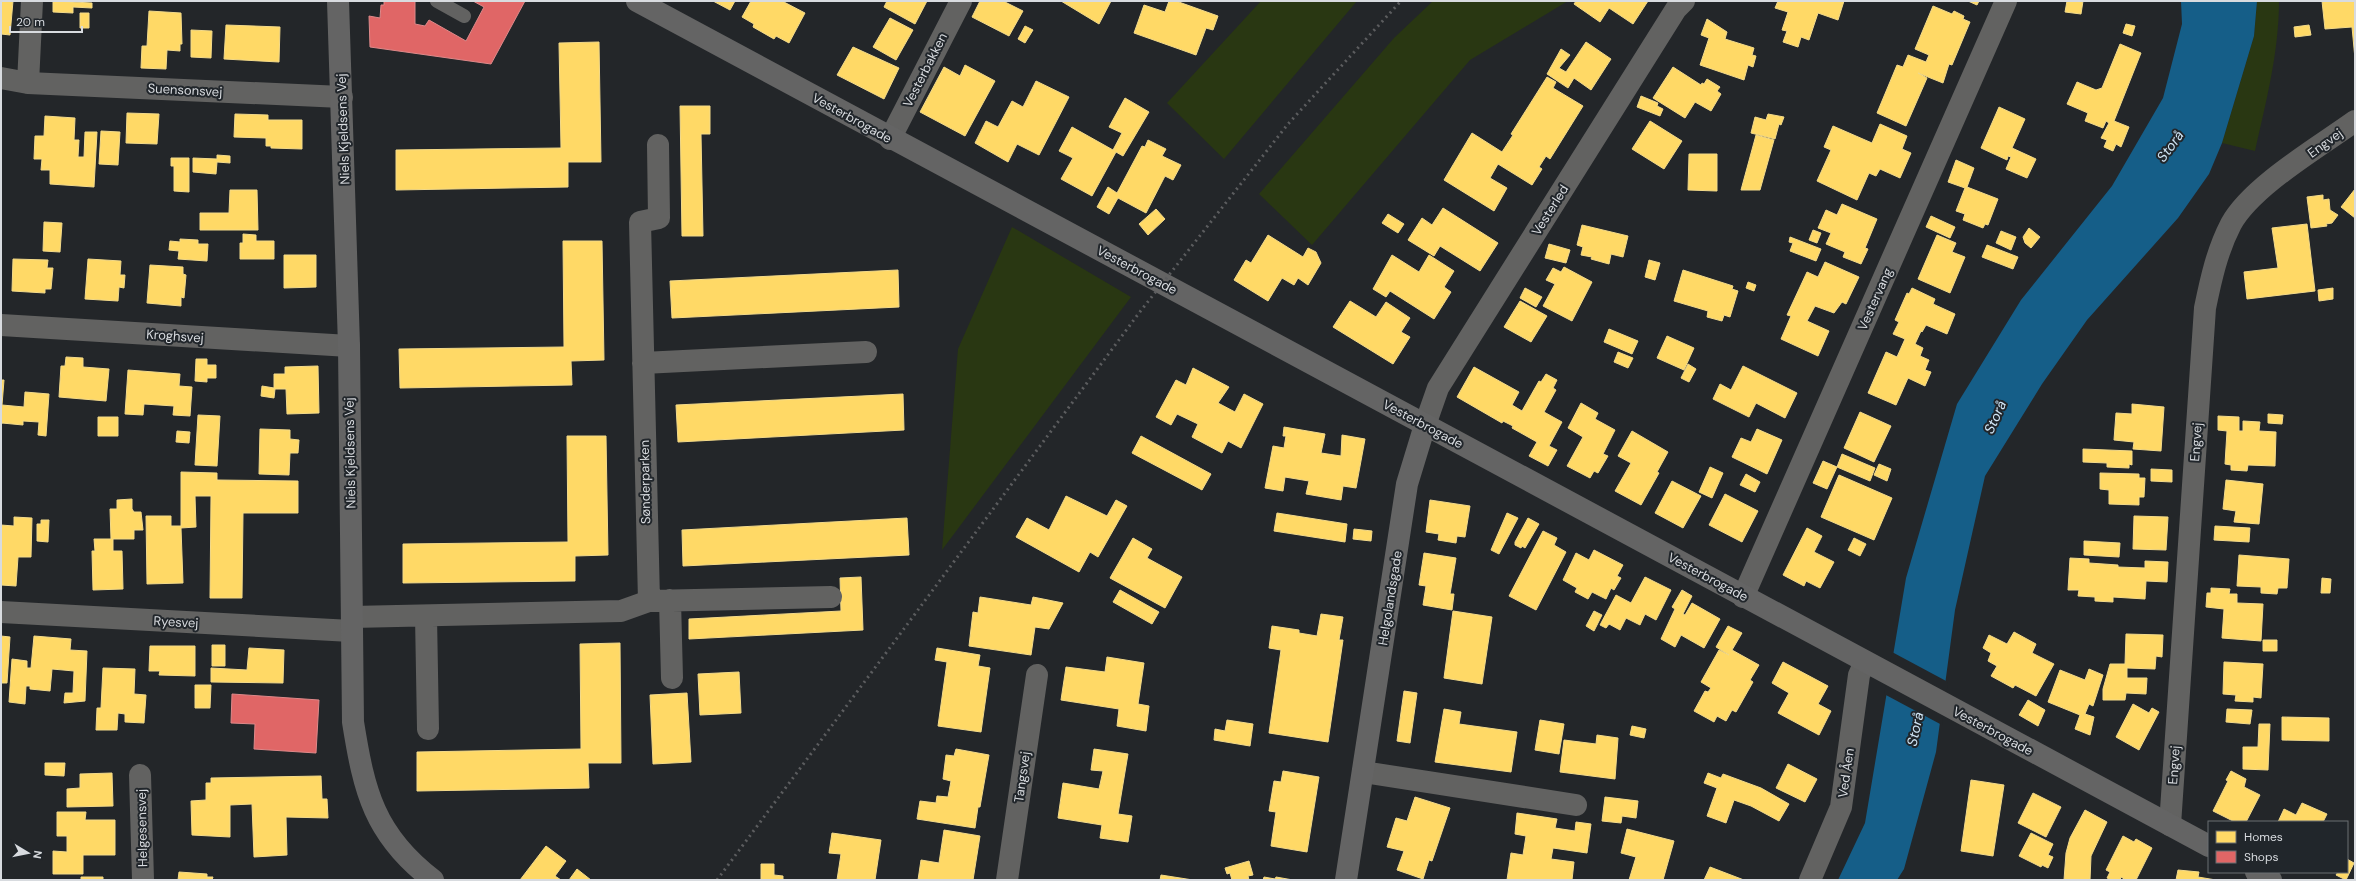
<svg xmlns="http://www.w3.org/2000/svg" width="2356" height="881" font-family="'DM Sans',sans-serif">
<style>
.green{fill:#293712}
.water{fill:#155e88}
.pier{fill:#232629}
.homes{fill:#ffd966;stroke:#f3da8a}
.shops{fill:#e06666;stroke:#de898a}
.lines{fill:none;stroke-linecap:round;stroke-linejoin:round}
.lane{stroke:#626261;stroke-width:14}
.street{stroke:#626261;stroke-width:22}
.secondary{stroke:#646464;stroke-width:22}
.rail{stroke:#5c5d5f;stroke-width:3;stroke-dasharray:2 4;stroke-linecap:butt}
.labels{text-anchor:middle;dominant-baseline:central;stroke-width:4;stroke-linejoin:round;paint-order:stroke}
.street-label{font-size:13px;fill:#d8dbdf;stroke:#21262b}
.water-label{font-size:14px;font-style:italic;fill:#d1e6f6;stroke:#21262b}
</style>
<rect width="100%" height="100%" fill="#232629"/>
<path class="green" d="M1261 1H1357L1224 159 1167 103Z
M1433 1H1568L1470 60 1312 245 1259 194 1394 38Z
M2257 1H2279C2279 52 2266 102 2255 151L2222 143 2254 36Z
M1012 227 1131 297 942 550 958 349Z"/>
<path class="water" d="M2181 1H2257L2254 36 2222 143 2209 174 2178 218 2087 320 2042 384 1985 476 1955 610 1936 752 1904 869 1897 880H1838L1865 823 1906 578 1957 404 2021 300 2112 186 2163 98 2182 24Z"/>
<path class="pier" d="M1892 652 1948 682 1942 725 1884 694Z"/>
<path class="homes" d="M1 1H13L10 35 1 34Z
M53 1 92 3V8L73 7V13L53 12Z
M713 1H735L730 10Z
M751 1H782L805 13 789 43 776 36 774 39 753 27 754 24 742 17Z
M887 1H927L915 24 884 7Z
M980 1H1003L1023 11 1009 36 972 17Z
M1061 1H1111L1099 24Z
M1169 1H1176L1218 16 1213 30 1206 28 1196 55 1134 33 1144 5 1165 12Z
M1576 1H1648L1633 24 1609 8 1600 22 1574 4Z
M1778 1H1844L1838 20 1818 13 1809 40 1801 37 1798 47 1783 42 1787 31 1782 30 1788 12 1775 8Z
M1968 1H1979L1977 5Z
M2067 1H2083L2081 14 2065 12Z
M2322 1H2355V59L2352 27 2325 29Z
M1933 6 1952 14 1954 11 1964 16 1963 19 1970 22 1952 65 1949 64 1943 83 1918 73 1927 78 1906 126 1877 113 1897 65 1903 67 1908 55 1926 62 1929 55 1915 49Z
M149 11 181 13 182 44H180V51L167 50 166 69 141 68 142 46H147Z
M80 13H89V28H80Z
M890 18 913 30 896 60 873 47Z
M1707 19 1727 32 1725 39 1754 48 1752 55 1756 56 1753 67 1748 65 1744 80 1700 65 1709 38 1701 35Z
M2126 24 2135 26 2132 36 2123 33Z
M226 25 280 27 279 62 224 59Z
M2309 25 2311 35 2295 37 2294 27Z
M1025 26 1033 30 1025 43 1018 39Z
M191 30 212 31 211 58 191 57Z
M599 42 601 162H568V187L396 190V150L561 148 559 43Z
M1586 42 1611 59 1591 90 1574 78 1568 88 1547 74 1561 49 1570 55 1559 68 1566 72Z
M2120 44 2141 53 2114 121 2129 127 2121 147 2116 144 2113 151 2104 147 2107 140 2101 138 2109 123 2106 121 2103 128 2085 121 2088 113 2067 104 2077 82 2096 90 2102 88Z
M853 47 899 68 884 99 837 75Z
M965 65 995 81 965 136 920 112 944 67 960 76Z
M1673 67 1701 85 1702 83 1704 84 1707 79 1720 87 1717 91 1721 94 1711 111 1695 102 1685 118 1653 98Z
M1547 77 1556 82 1553 88 1583 106 1550 159 1546 156 1539 167 1542 169 1532 185 1498 164 1490 178 1507 188 1494 211 1444 180 1472 133 1502 152 1513 135 1511 134Z
M1036 81 1069 97 1039 155 1017 144 1008 162 975 143 986 121 998 127 1012 101 1023 107Z
M1641 96 1658 103 1657 106 1663 109 1660 116 1637 107Z
M1125 98 1149 112 1123 156 1116 152 1092 196 1061 179 1073 158 1059 151 1072 127 1113 150 1122 133 1109 127Z
M680 106H710V134H701L703 236H682Z
M1999 107 2025 119 2012 148 2036 159 2027 178 2006 169 2011 157 2008 156 2007 160 1981 148Z
M127 113 159 114 157 144 126 143Z
M235 114 268 115V120H302V149L271 148V146H266V138L234 137Z
M1768 114 1784 117 1781 125 1779 124 1775 139 1751 133 1755 117 1766 120Z
M45 116 75 118 74 140H79L78 157H84L85 132H97L94 187 50 184V170H41L42 159H34L35 136H44Z
M1650 121 1682 141 1664 169 1632 149Z
M1880 124 1907 136 1902 149 1911 153 1900 178 1880 169 1876 176 1869 173 1857 200 1817 181 1831 150 1824 147 1833 126 1872 143Z
M101 131 120 132 118 165 99 164Z
M1756 135 1774 140 1760 190H1741Z
M1148 140 1166 149 1162 156 1181 165 1173 180 1165 176 1146 213 1118 198 1109 214 1097 207 1108 187 1117 193 1142 146 1145 147Z
M1689 154H1717V191L1688 190Z
M217 155 230 156V163L217 162 216 174 193 172V158L217 159Z
M171 158H189V192L174 191V166H171Z
M1956 160 1974 168 1967 187 1998 199 1988 225 1985 224 1983 228 1963 220 1965 214 1956 211 1965 188 1948 182Z
M2355 189V218L2341 207Z
M230 190H257L258 230H200V213H229Z
M2323 195V200L2329 199 2330 210 2338 215 2332 223 2326 224 2327 226 2311 228 2307 197Z
M1842 204 1877 219 1865 248 1868 249 1861 264 1843 257 1845 252 1826 244 1831 233 1818 228 1826 210 1837 215Z
M1443 208 1498 243 1480 271 1440 246 1434 256 1408 240 1422 218 1432 225Z
M1156 209 1165 219 1148 235 1139 224Z
M1388 214 1404 224 1398 233 1382 223Z
M1931 216 1955 227 1950 238 1926 227Z
M44 222 62 223 60 252 43 251Z
M2307 224 2315 291 2247 299 2244 272 2278 268 2272 228Z
M1582 225 1628 236 1623 257 1611 254 1609 264 1591 259 1592 257 1581 255 1583 247 1577 245Z
M2029 228 2040 237 2031 248 2025 243 2023 237Z
M1813 230 1821 233 1817 243 1809 240Z
M2001 231 2016 237 2011 250 1996 243Z
M243 234 256 235V241H274V259H240V243H243Z
M1268 235 1303 257 1308 248 1316 252 1321 263 1308 285 1298 278 1294 285 1282 278 1268 301 1234 280 1246 260 1251 263Z
M1937 235 1956 243 1952 252 1965 257 1950 293 1918 279Z
M1790 237 1821 249 1816 261 1790 251 1793 243 1789 242Z
M180 239 198 240V244H208L207 261 178 259 179 251 169 250 170 241 180 242Z
M563 241H602L604 360 571 361 572 385 400 388 399 349 564 347Z
M1549 244 1570 250 1566 263 1545 258Z
M1987 245 2018 257 2013 269 1982 257Z
M284 255H316V287L284 288Z
M1392 255 1419 272 1429 255 1454 271 1444 287 1451 292 1434 319 1390 291 1386 297 1373 289Z
M13 259 48 260 47 268H53L51 289H45V293L12 291Z
M88 259 121 261 120 275H125L124 288 119 287 118 301 85 299Z
M1649 260 1660 263 1655 280 1645 277Z
M1825 262 1859 277 1846 304 1842 302 1834 313 1815 306 1807 321 1829 331 1818 356 1781 339 1791 316 1787 315 1807 272 1818 277Z
M150 265 183 267V274L186 275 184 298 181 297V306L147 303Z
M1564 267 1592 282 1572 321 1543 306 1555 284 1546 280 1553 268 1561 272Z
M898 270 899 307 672 318 670 281Z
M1683 270 1733 286 1732 289 1738 291 1730 317 1724 315 1722 321 1707 317 1708 311 1674 301Z
M1748 282 1756 285 1754 291 1746 288Z
M1525 288 1542 297 1536 307 1520 298Z
M1912 288 1935 299 1933 304 1955 314 1947 334 1926 325 1922 332 1921 331 1915 344 1923 348 1920 356 1929 360 1925 370 1931 372 1925 386 1908 378 1896 405 1868 393 1886 352 1897 357 1905 339 1893 334 1899 322 1895 320 1907 293 1909 294Z
M2333 288V299L2319 301 2318 290Z
M1350 301 1376 317 1386 302 1410 318 1401 332 1410 337 1393 364 1333 327Z
M1520 301 1547 316 1531 342 1504 327Z
M1609 329 1638 341 1632 354 1604 342Z
M1667 336 1694 348 1684 370 1657 358Z
M1618 352 1633 358 1628 368 1614 362Z
M66 357 83 358V367L109 369 106 401 59 397 61 366H65Z
M196 359H207V365H216V378H207V382L195 381Z
M1688 364 1696 369 1689 382 1681 378Z
M318 366 319 413 287 414 286 389H275L274 398 261 396 262 386 274 388V374H285V367Z
M1743 366 1797 393 1785 418 1756 403 1749 417 1713 399 1720 384 1731 390Z
M1474 367 1519 392 1512 405 1522 411 1539 381 1541 382 1546 374 1557 380 1553 388 1556 390 1544 412 1562 422 1549 446 1557 450 1548 466 1529 456 1537 442 1512 428 1513 426 1503 421 1502 423 1457 397Z
M1193 368 1229 387 1218 403 1235 412 1244 394 1263 404 1241 448 1228 441 1222 453 1192 437 1198 424 1177 414 1171 425 1156 417 1176 380 1186 385Z
M128 370 180 374 179 386 192 387 190 416 173 415 174 406 144 404 143 415 125 414Z
M1 380H4L2 405 24 407 25 392 49 394 46 436 38 435 39 422 23 421V425L2 423 1 426Z
M903 394 904 430 678 442 676 405Z
M1581 403 1598 413 1595 419 1615 430 1603 454 1608 456 1598 473 1594 471 1590 478 1567 466 1583 437 1568 428Z
M2132 404 2164 407 2161 451 2133 449 2134 442 2114 440 2116 413 2132 414Z
M1860 412 1891 426 1874 462 1844 448Z
M2268 414 2283 415 2282 424 2268 423Z
M198 415 220 416 217 466 195 465Z
M2218 416 2239 417V431H2243V421L2260 422 2259 431 2276 432 2275 466 2248 465 2247 471 2231 470V465L2225 464 2227 431 2218 430Z
M98 417H118V436H98Z
M1284 427 1325 434 1321 453 1341 456 1342 435 1365 439 1356 488 1343 486 1341 500 1306 494 1309 481 1285 477 1283 491 1265 488 1273 446 1284 448 1286 436H1283Z
M260 429 290 430V439L299 440 298 453H290L289 475 259 474Z
M1757 429 1782 440 1767 474 1732 457 1741 438 1751 442Z
M177 431 190 432 189 443 176 442Z
M1632 431 1668 452 1657 472 1659 473 1641 505 1615 491 1631 463 1618 456Z
M567 436H606L608 555 575 556V581L403 583V544L568 542Z
M1141 436 1211 474 1202 490 1132 453Z
M2083 449 2132 451V465L2129 464V468L2107 467V463L2083 462Z
M1842 454 1875 468 1870 481 1837 467 1827 489 1813 483 1823 461 1837 467Z
M1879 464 1891 469 1887 481 1874 475Z
M1710 467 1723 473 1712 498 1699 492Z
M2151 469 2172 470V482L2151 481Z
M181 472 217 473V480L298 481V513H243L242 598H210L211 496H195L196 527 181 528 183 583 147 584 146 516H171V526H181Z
M2100 473 2139 474V478H2145L2144 497H2139V505L2109 504V490L2100 489Z
M1746 474 1760 482 1755 492 1740 485Z
M1839 475 1892 498 1874 540 1821 517Z
M2226 480 2263 484 2259 524 2234 522 2236 511 2223 509Z
M1672 481 1701 496 1683 528 1655 513Z
M1725 494 1758 511 1742 542 1709 525Z
M1066 496 1107 516 1116 500 1127 506 1098 557 1090 552 1079 572 1016 537 1027 518 1049 530Z
M132 499V509L134 512H141L143 530H134V539H113V551H122L123 589 93 590 92 551H95L94 539H111L110 509H117V500Z
M1430 500 1470 506 1465 537 1457 536 1456 543 1438 540 1439 534 1426 532Z
M1277 513 1347 524 1345 542 1274 531Z
M1507 513 1518 518 1499 554 1491 550Z
M2134 516 2168 517 2166 550 2133 549Z
M14 517 32 518 31 557H18L16 586 1 585V525L14 526Z
M907 518 909 555 683 566 682 530Z
M1528 518 1539 524 1525 548 1522 546 1521 548 1515 545V542Z
M41 520H49L48 542 37 541V524H41Z
M2215 526 2250 528 2249 542 2214 540Z
M1807 528 1822 536 1814 552 1834 562 1820 588 1806 581 1804 586 1783 575Z
M1354 529 1372 531 1371 541 1353 539Z
M1543 531 1557 538 1554 545 1566 552 1536 610 1509 596Z
M1133 538 1152 549 1147 558 1182 577 1165 608 1110 578Z
M1854 538 1866 544 1860 556 1848 550Z
M2084 541 2120 543 2119 557 2084 555Z
M1594 550 1623 565 1617 576 1621 578 1614 590 1611 588 1606 599 1592 592 1588 599 1575 592 1577 588 1563 580 1576 553 1589 560Z
M1424 553 1456 558 1450 594H1454L1452 610 1423 605 1426 586 1419 585Z
M2239 555 2289 559 2287 588H2278L2277 594 2261 593V587L2237 586Z
M2070 558 2089 559V563L2118 565V567L2145 568V561L2168 562 2167 582 2146 581 2145 599 2113 597V602L2095 601V597L2078 596 2079 590H2068Z
M861 577 863 630 689 639V619L841 611 840 578Z
M1645 577 1671 590 1656 620 1645 614 1640 625 1626 618 1620 630 1609 624 1606 628 1600 625 1616 595 1631 603Z
M2322 578 2331 579 2330 593H2321Z
M2211 588 2230 589 2229 594H2237V603L2263 604 2261 641 2222 638 2224 609 2206 607 2207 593H2211Z
M1120 590 1159 612 1152 624 1113 602Z
M1682 590 1692 596 1683 614 1685 615 1692 603 1720 619 1704 648 1681 635 1675 647 1661 639 1675 609 1672 607Z
M980 597 1031 605 1033 597 1063 603 1049 629 1035 627 1031 655 969 646 973 612 978 613Z
M1453 611 1492 617 1482 684 1444 678Z
M1594 611 1602 615 1594 631 1586 626Z
M1321 614 1343 617 1339 640H1343L1328 742 1269 733 1281 650 1269 648 1272 626 1299 630V633L1317 636Z
M1728 626 1742 633 1732 650 1759 665 1750 680 1753 682 1736 712 1732 710 1726 721 1717 716 1714 722 1694 711 1705 691 1708 692 1711 688 1701 682 1719 650 1729 655 1716 647Z
M2014 632 2036 644 2032 653 2054 664 2036 696 2015 685 2013 688 1991 676 1997 666 1988 661 1991 653 1983 648 1989 635 2007 644Z
M2126 634 2163 635 2162 657 2156 656 2155 669 2127 668V678H2147L2146 694 2126 693 2125 700H2103V689L2110 664H2125Z
M1 636 10 637 7 683H1Z
M34 636 71 639 70 650 87 651 85 701 64 703 65 693H73L74 671 52 669 50 691 30 689V686H26L25 704 9 702 12 659 27 661V668H31Z
M2263 640H2277V651H2263Z
M620 643 621 763H588L589 788 417 791V752L581 749 580 644Z
M212 645H225V666H212Z
M150 646H195V676L159 675 160 671H149Z
M249 648 284 650 283 683 211 682V668L247 670Z
M937 648 980 655 978 666 990 668 981 732 938 726 947 662 935 660Z
M1107 657 1144 663 1138 704 1149 706 1146 731 1117 726 1119 709 1061 700 1066 667 1105 672Z
M1783 662 1828 686 1818 704 1831 711 1819 735 1778 713 1789 693 1772 683Z
M2224 662 2263 664 2261 698 2253 697V702L2235 701 2236 695 2223 694Z
M103 668 135 669 134 694 146 695 144 723 125 722V714L118 713 117 730H96L97 708H101Z
M2089 669 2103 675 2093 706 2089 704 2085 714 2094 717 2090 735 2075 729 2080 715 2048 702 2060 670 2085 680Z
M739 672 741 713 700 715 698 674Z
M195 685H211L210 708H195Z
M1404 691 1417 693 1410 743 1397 741Z
M687 693 691 762 653 764 650 695Z
M2028 700 2045 710 2038 726 2019 715Z
M2133 704 2149 713 2152 708 2159 712 2139 750 2116 737Z
M1444 709 1461 712 1459 724 1517 732 1511 772 1435 762Z
M2227 709 2252 710 2250 724 2226 722Z
M2282 717 2329 718V741L2282 740Z
M1227 720 1253 724 1250 746 1214 740 1215 729 1225 731Z
M1540 720 1564 724 1559 754 1535 750Z
M2259 724H2270L2268 770 2243 769V747H2258Z
M1632 726 1646 729 1644 738 1630 735Z
M1597 735 1618 738 1615 779 1560 772 1564 740 1596 744Z
M956 749 989 755 980 807H978L975 828 917 819 920 801 936 803 937 796 948 797 951 781 943 779 946 755 954 756Z
M1094 749 1128 754 1118 814 1132 816 1128 842 1100 838 1102 825 1058 818 1063 783 1099 789 1103 771 1091 770Z
M45 763H65L64 776 45 775Z
M1788 764 1817 779 1805 802 1776 788Z
M1283 771 1319 777 1307 852 1271 846 1276 812 1269 811 1274 781 1281 782Z
M2231 771 2246 779 2244 787 2260 795 2246 822H2235L2213 811 2228 781 2226 780Z
M112 773 113 806 67 807V789L80 788V774Z
M1708 773 1721 778 1723 774 1761 788 1789 804 1779 821 1751 806 1734 800 1726 823 1707 816 1717 788 1704 783Z
M321 776 322 799H327L328 818 286 817 287 855 254 857 252 804 230 805V837L192 835 191 801 206 800V783H211V778Z
M1971 780 2004 785 1993 856 1961 851Z
M2033 793 2061 807 2046 837 2018 823Z
M1415 797 1450 808 1432 861 1429 860 1423 879 1397 870 1404 851 1387 847 1396 818 1407 821Z
M1605 797 1638 801 1636 818 1622 816 1621 823 1602 821Z
M2302 803 2327 814 2323 822H2278L2284 809 2296 815Z
M2085 810 2107 822 2091 856 2090 880H2064L2066 853 2070 838Z
M57 812H86L85 820H115V855H83V874H53V851L67 852V836H57Z
M1517 813 1557 819 1555 828 1575 831 1576 822 1591 824 1587 853 1553 848 1551 859 1574 862 1572 880H1507L1511 853 1523 855 1526 836 1515 834Z
M1627 829 1674 841 1663 880H1629L1636 857 1621 853Z
M944 830 980 836 973 880H918L921 860 939 863Z
M832 833 881 840 875 880H837L841 854 829 853Z
M2031 833 2053 844 2048 855 2053 857 2048 868 2042 865 2041 867 2019 856Z
M2123 836 2134 842 2136 839 2152 848 2136 880H2126L2121 877 2120 880H2112L2107 878 2110 872 2106 870Z
M546 846 566 861 555 876 561 880H520Z
M2347 859 2354 863 2346 880 2336 875 2338 872H2347Z
M1249 861 1253 875 1248 876 1249 880H1232L1230 873 1227 874 1225 868Z
M761 864H774V875L783 876V880H761Z
M1710 867 1744 880H1704Z
M577 869 591 880H569Z
M2178 870 2199 872 2198 877 2216 880H2176Z
M179 872 207 874V877H213L212 880H178Z
M1161 875 1193 880H1160Z
M81 877H103V880H81Z
M1264 877 1275 879 1276 877 1293 880H1263Z"/>
<path class="shops" d="M384 1H415V24L425 26 429 20 466 41 484 7 473 1H525L491 64 370 47 369 16 380 18 381 5H384Z
M232 694 319 700 316 753 254 749 255 724 231 723Z"/>
<g class="lines">
<path class="lane" d="M437 1 464 16"/>
<path class="street" d="M1 78 28 83 342 97
M28 83 32 1
M890 139 961 1
M658 145 659 218 640 222 649 601 831 597
M1 325 349 346
M643 363 866 352
M1425 425 1438 388 1676 9 1684 1
M1743 597 2006 1
M670 600 672 678
M1 612 351 631
M426 616 428 729
M352 617 621 611 649 601
M1363 772 1576 805
M140 775 143 880
M2170 825 2205 308C2211 279 2217 251 2231 224 2252 186 2319 147 2355 121
M1007 880 1037 675
M1810 880 1841 807 1859 675 1865 662"/>
<path class="secondary" d="M338 1 349 346 353 722C364 791 374 835 433 880
M637 1 2209 846
M2256 872 2271 880
M1346 880 1407 484 1425 425"/>
<path class="rail" d="M717 880 1139 313 1288 124 1401 1"/>
</g>
<g class="labels">
<g class="street-label">
<text transform="translate(925 70) rotate(-63)">Vesterbakken</text>
<text transform="translate(185 90) rotate(3)">Suensonsvej</text>
<text transform="translate(852 118) rotate(29)">Vesterbrogade</text>
<text transform="translate(343 129) rotate(-92)">Niels Kjeldsens Vej</text>
<text transform="translate(2325 143) rotate(-36)">Engvej</text>
<text transform="translate(1550 210) rotate(-58)">Vesterled</text>
<text transform="translate(1137 270) rotate(28)">Vesterbrogade</text>
<text transform="translate(1875 299) rotate(-66)">Vestervang</text>
<text transform="translate(175 336) rotate(4)">Kroghsvej</text>
<text transform="translate(1423 424) rotate(28)">Vesterbrogade</text>
<text transform="translate(2196 442) rotate(-86)">Engvej</text>
<text transform="translate(350 453) rotate(-91)">Niels Kjeldsens Vej</text>
<text transform="translate(645 482) rotate(-91)">Sønderparken</text>
<text transform="translate(1708 577) rotate(28)">Vesterbrogade</text>
<text transform="translate(1390 598) rotate(-81)">Helgolandsgade</text>
<text transform="translate(176 622) rotate(3)">Ryesvej</text>
<text transform="translate(1993 731) rotate(28)">Vesterbrogade</text>
<text transform="translate(2174 765) rotate(-86)">Engvej</text>
<text transform="translate(1846 773) rotate(-82)">Ved Åen</text>
<text transform="translate(1022 777) rotate(-82)">Tangsvej</text>
<text transform="translate(142 828) rotate(-91)">Helgesensvej</text>
</g>
<g class="water-label">
<text transform="translate(2170 146) rotate(-54)">Storå</text>
<text transform="translate(1995 417) rotate(-66)">Storå</text>
<text transform="translate(1915 729) rotate(-78)">Storå</text>
</g>
</g>
<rect width="2356" height="881" fill="none" stroke="#d8dbdf" stroke-width="4"/>
<rect x="2208" y="821" width="140" height="52" fill="#21262b" stroke="#6a6e73"/>
<rect x="2216" y="831" width="20" height="12" fill="#ffd966" stroke="#6a6e73"/>
<text x="2244" y="841" font-size="12" fill="#d8dbdf">Homes</text>
<rect x="2216" y="851" width="20" height="12" fill="#e06666" stroke="#6a6e73"/>
<text x="2244" y="861" font-size="12" fill="#d8dbdf">Shops</text>
<g transform="translate(28 853) rotate(100)" stroke="#21262b" stroke-width="3" paint-order="stroke">
<path d="M0-3L7 15L0 10L-7 15Z" fill="#d8dbdf"/>
<text y="-6" font-size="11" font-weight="bold" text-anchor="middle" fill="#d8dbdf">N</text>
</g>
<path d="M10 26v6h72v-6" fill="none" stroke="#d8dbdf" stroke-width="2"/>
<text x="16" y="26" font-size="12" fill="#d8dbdf" stroke="#21262b" stroke-width="3" paint-order="stroke">20 m</text>
</svg>
